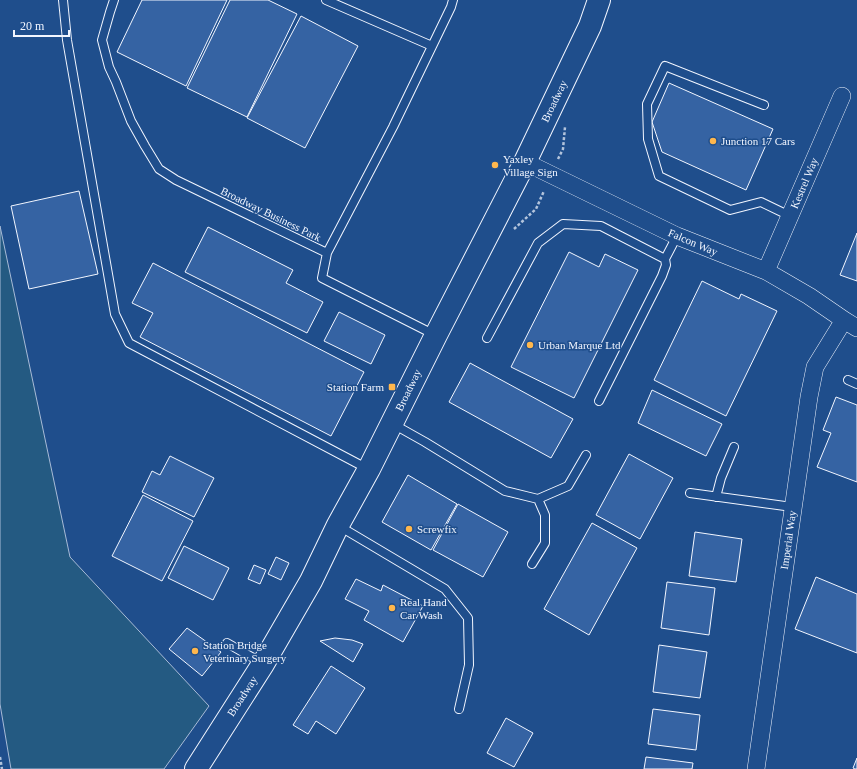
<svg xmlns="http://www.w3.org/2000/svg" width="857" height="769" font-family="'Times New Roman',serif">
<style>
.green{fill:#245a82;stroke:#a8bbd7}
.building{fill:#3563a3;stroke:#f2f6ff}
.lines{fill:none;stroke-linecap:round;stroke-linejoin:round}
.lane-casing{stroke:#f2f6ff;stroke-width:10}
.street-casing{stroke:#f2f6ff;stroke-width:18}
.secondary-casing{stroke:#f2f6ff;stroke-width:24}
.path{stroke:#b3c4dc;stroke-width:2.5;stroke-dasharray:3 2;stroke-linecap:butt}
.lane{stroke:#1f4e8c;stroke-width:8}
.street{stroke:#1f4e8c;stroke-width:17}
.secondary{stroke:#1f4e8c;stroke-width:22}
.poi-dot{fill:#ffb74d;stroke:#1f4e8c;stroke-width:1.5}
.labels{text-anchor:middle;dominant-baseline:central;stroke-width:3;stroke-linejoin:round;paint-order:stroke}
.street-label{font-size:11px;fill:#f2f6ff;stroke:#1f4e8c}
.poi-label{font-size:11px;fill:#f2f6ff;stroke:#1f4e8c;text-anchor:start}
</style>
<rect width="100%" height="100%" fill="#1f4e8c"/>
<path class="green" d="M0 226 70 557 209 706 164 769H11L0 704Z"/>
<path class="building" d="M142 0H227L186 86 117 52Z
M230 0H268L297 14 247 117 187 88Z
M301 16 358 46 305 148 247 118Z
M669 83 773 129 746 190 662 152 652 122Z
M79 191 98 274 29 289 11 206Z
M208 227 293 270 286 283 323 302 307 333 185 272Z
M857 233V281L840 275Z
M569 252 599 267 605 254 638 270 574 398 511 367Z
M153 263 364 372 331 436 140 337 153 313 132 303Z
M702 281 739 299 741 294 777 311 726 416 654 380Z
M339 312 385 335 371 364 324 341Z
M470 363 573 419 551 458 449 402Z
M652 390 722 424 706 456 638 423Z
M836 397 857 405V482L817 467 831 433 823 430Z
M629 454 673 478 640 539 596 515Z
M170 456 214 478 194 517 142 492 152 471 160 475Z
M408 475 457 504 431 550 382 522Z
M143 495 193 521 162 581 112 556Z
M458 504 508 532 483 577 433 550Z
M592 523 637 548 589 635 544 609Z
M695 532 742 539 736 582 689 576Z
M184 546 229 568 213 600 168 578Z
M276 557 289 563 281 580 268 574Z
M254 565 266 570 260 584 248 579Z
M816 577 857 594V653L795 629Z
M356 579 381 591 383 585 423 606 403 642 364 620 369 611 345 599Z
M667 582 715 588 709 635 661 628Z
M187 628 221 652 202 676 169 649Z
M335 638 352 640 363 644 353 662 320 641Z
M659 645 707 652 700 698 653 692Z
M331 666 365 688 336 734 316 721 308 734 293 725Z
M653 709 700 715 696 750 648 744Z
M506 718 533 733 514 767 487 753Z
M646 757 693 763 692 769H644Z
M857 758V769H855L853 768Z"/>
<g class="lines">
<g class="lane-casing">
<path id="lane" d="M63 0 67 40 115 314 129 343 368 469
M114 0 110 12 102 40 109 67 116 82 131 121 145 146 159 169 176 180 327 253 322 278 435 335
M326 0 432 46
M764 105 665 66 647 104 648 139 659 176 730 210 761 202 790 216
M327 253 393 127 451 7 453 0
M487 338 538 243 563 224 601 226 665 259
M848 380 857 384
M599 401 662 276 666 265 665 259 677 236
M393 424 425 442 505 491 538 499 568 486 586 455
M690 493 792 507
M716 497 721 478 734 447
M339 526 445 589 468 618 469 665 459 709
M532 564 545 543V515L538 499
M227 643 262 663"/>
</g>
<g class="street-casing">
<path id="street" d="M525 162 677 236 766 271 809 296 844 320 857 328
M766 271 842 96
M756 769 809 397 815 367 844 320"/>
</g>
<g class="secondary-casing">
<path id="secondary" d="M196 769 263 664 311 581 338 525 369 469 436 335 525 162 590 26 599 0"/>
</g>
<path class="path" d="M558 159 563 149 565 127
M514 229 536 209 544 191
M0 757 2 769"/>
<use href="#lane" class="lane"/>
<use href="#street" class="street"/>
<use href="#secondary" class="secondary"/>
</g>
<g class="poi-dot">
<circle cx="713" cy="141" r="4"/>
<circle cx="495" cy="165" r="4"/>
<circle cx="530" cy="345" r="4"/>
<rect x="388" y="383" width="8" height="8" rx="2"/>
<circle cx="409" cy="529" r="4"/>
<circle cx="392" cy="608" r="4"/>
<circle cx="195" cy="651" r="4"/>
</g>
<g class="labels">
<g class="street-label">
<text transform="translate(554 101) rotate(-64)">Broadway</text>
<text transform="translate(804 183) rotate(-67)">Kestrel Way</text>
<text transform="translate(271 214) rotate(26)">Broadway Business Park</text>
<text transform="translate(693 242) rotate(23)">Falcon Way</text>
<text transform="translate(408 390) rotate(-64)">Broadway</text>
<text transform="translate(788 540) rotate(-82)">Imperial Way</text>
<text transform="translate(242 696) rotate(-57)">Broadway</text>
</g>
<g class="poi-label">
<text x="721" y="141">Junction 17 Cars</text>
<text x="503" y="159">Yaxley<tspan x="503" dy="13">Village Sign</tspan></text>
<text x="538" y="345">Urban Marque Ltd</text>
<text x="384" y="387" text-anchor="end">Station Farm</text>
<text x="417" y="529">Screwfix</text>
<text x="400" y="602">Real Hand<tspan x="400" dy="13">Car Wash</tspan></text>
<text x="203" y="645">Station Bridge<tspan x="203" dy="13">Veterinary Surgery</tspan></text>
</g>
</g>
<path d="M14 30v6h55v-6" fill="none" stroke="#f2f6ff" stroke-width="2"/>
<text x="20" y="30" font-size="12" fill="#f2f6ff" stroke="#1f4e8c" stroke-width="3" paint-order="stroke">20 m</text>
</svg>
